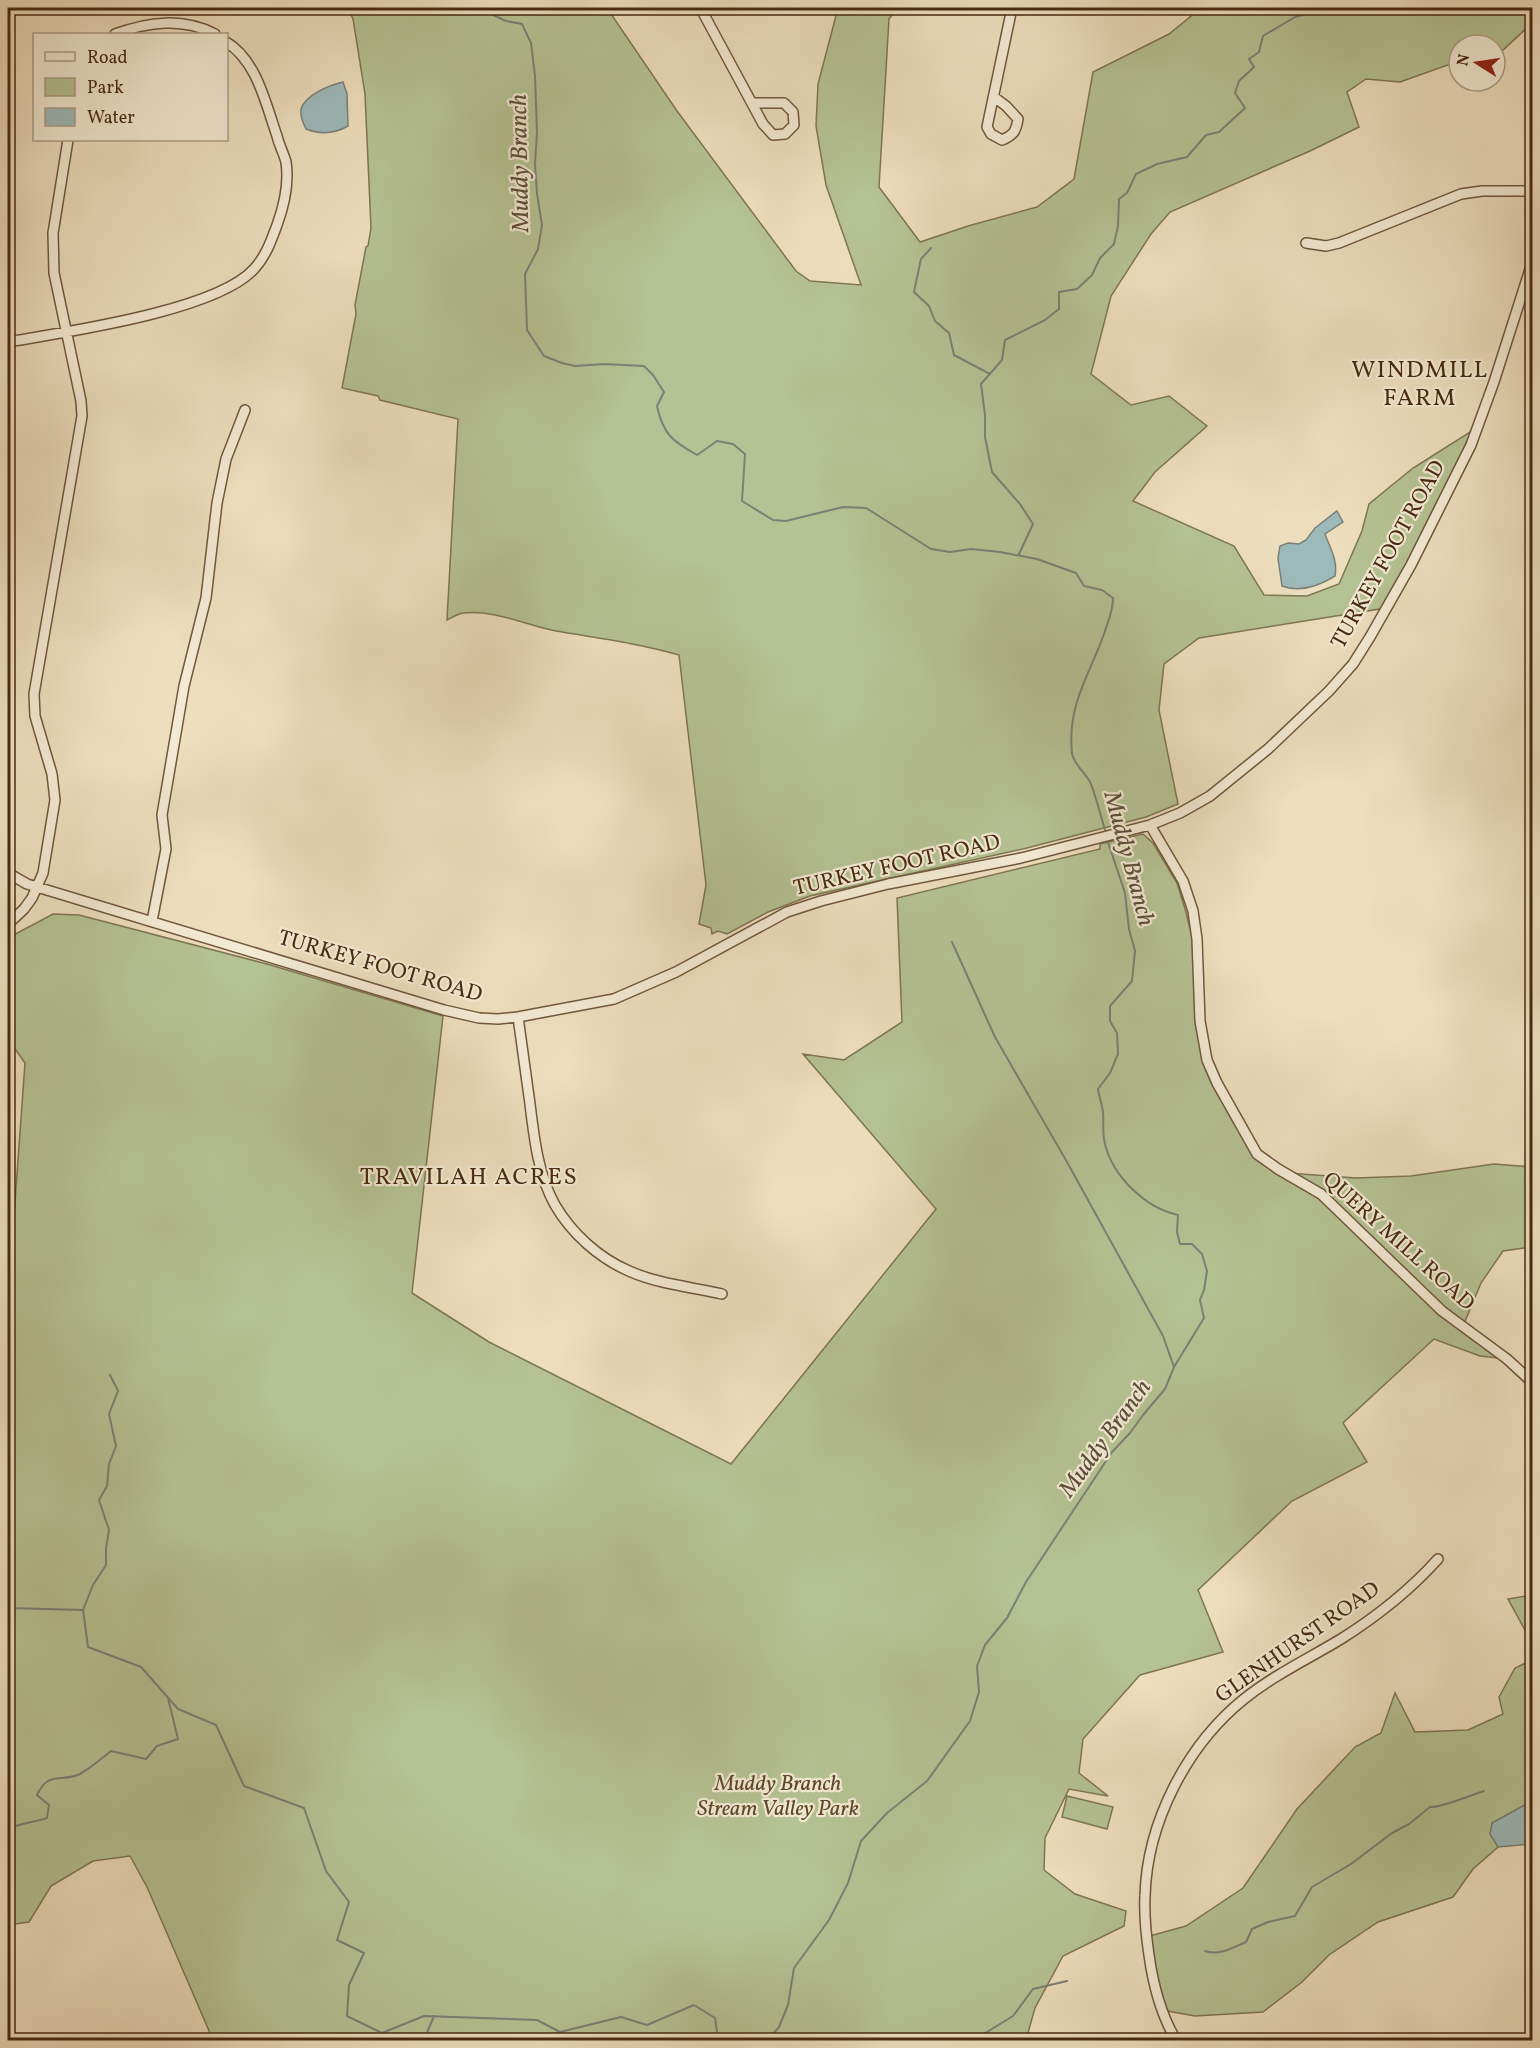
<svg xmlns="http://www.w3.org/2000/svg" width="1540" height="2048" font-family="Vollkorn,serif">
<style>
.green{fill:#b5c293;stroke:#7e7652;stroke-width:1.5}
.water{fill:#9dbabb;stroke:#7b8077;stroke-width:1.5}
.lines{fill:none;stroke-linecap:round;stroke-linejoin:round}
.stream{stroke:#7b8077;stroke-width:2}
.minor-casing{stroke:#71573d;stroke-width:12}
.minor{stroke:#f3ead4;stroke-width:9}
.labels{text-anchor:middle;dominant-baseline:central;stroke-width:4.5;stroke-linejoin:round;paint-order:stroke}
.street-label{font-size:22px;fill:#482a12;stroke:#f3ead4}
.park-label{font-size:22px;font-style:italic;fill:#5e482c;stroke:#f3ead4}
.water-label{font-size:24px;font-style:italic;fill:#5d4e3c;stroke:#f3ead4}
.neighbourhood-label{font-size:24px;letter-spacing:1.5px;fill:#482a12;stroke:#f3ead4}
</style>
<rect width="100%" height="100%" fill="#eddebd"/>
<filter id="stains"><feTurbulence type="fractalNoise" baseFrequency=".00333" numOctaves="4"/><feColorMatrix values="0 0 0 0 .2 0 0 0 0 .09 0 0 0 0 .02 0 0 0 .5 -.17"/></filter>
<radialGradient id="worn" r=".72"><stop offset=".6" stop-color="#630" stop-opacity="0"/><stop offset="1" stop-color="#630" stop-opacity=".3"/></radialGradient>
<path class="green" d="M348 8H607L677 111 796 271 810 281 861 285 826 185 816 126 818 84 838 8H897L889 19 879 187 920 242 968 226 1037 207 1074 179 1093 72 1169 34 1201 8H1532V23L1502 51 1495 52V45H1459V61L1400 82 1366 79 1347 92 1359 127 1310 151 1170 212 1151 234 1111 296 1091 374 1131 405 1169 396 1207 426 1155 472 1133 501 1234 546 1264 595 1307 596 1339 584 1362 531 1369 504 1413 468 1478 427 1386 608 1199 638 1164 664 1159 710 1178 804 1146 817 1027 848 810 896 768 912 727 934 718 931 712 934 711 928 699 924 706 885 679 655C638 643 597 638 556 631 526 625 495 610 464 613 459 613 453 617 447 620L458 419 380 400 378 396 342 388 356 314 355 305 366 247 368 246 371 228 365 94 353 19Z
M1143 834 1153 843 1177 883 1186 912 1193 942 1203 1063 1213 1086 1254 1157 1274 1172 1356 1178 1411 1176 1494 1164 1532 1167V1247L1503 1251 1481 1283 1463 1326 1507 1359 1480 1356 1434 1339 1343 1423 1367 1462 1292 1501 1198 1590 1223 1652 1140 1675 1083 1739 1079 1773 1108 1796 1069 1789 1045 1838 1044 1870 1075 1894 1126 1911 1124 1926 1063 1956 1035 2008 1026 2040H213L147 1887 130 1856 93 1861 51 1886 29 1922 8 1925V1759L13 1756 8 1750V1299L25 1063 8 1039V938L53 914 79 915 267 964 443 1016 412 1293 489 1342 731 1464 936 1209 803 1054 844 1060 902 1022 897 898 1100 849V844Z
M1532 1595V1643L1508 1599Z
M1532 1660V1801L1492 1823 1491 1834 1498 1847 1473 1869 1453 1897 1378 1922 1329 1955 1302 1982 1263 2012 1195 2016 1162 2010 1146 1937 1186 1926 1243 1888 1297 1809 1355 1747 1381 1733 1395 1693 1415 1732 1468 1730 1503 1714 1499 1697 1515 1668Z
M1067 1796 1113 1807 1107 1829 1062 1817Z"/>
<path class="water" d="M343 82 347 94 348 126C334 134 321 135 306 129 303 123 300 116 301 109 305 95 330 85 343 82Z
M1337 511 1343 522 1325 534C1330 548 1338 560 1335 576 1319 586 1301 593 1282 586L1278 558 1280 546 1288 543 1299 544 1306 540 1315 528Z
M1532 1801V1844L1498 1847 1490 1834 1492 1823Z"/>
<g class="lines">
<path class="stream" d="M488 8 489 13 506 21 522 24 531 43 535 76 537 132 535 164 537 194 542 225 538 249 525 274 527 330 544 356 562 363 575 366 604 364 644 366 653 375 664 392 657 406C663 434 672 441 697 455L717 441 733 444 745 454 742 501 773 520 786 521 843 507 866 508 931 549 950 552 971 549 1000 552 1037 559 1076 573 1084 586 1102 590 1113 598C1113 612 1108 621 1104 634 1089 676 1067 705 1072 753 1073 764 1087 774 1091 784 1097 800 1101 817 1106 833
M931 248 921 259 914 292 929 306 935 321 949 333 954 355 990 374
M1019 554 1033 524 1020 504 992 472 985 437V415L981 384 1002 360 1005 340 1045 320 1059 309V292L1077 289 1092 275 1100 258 1114 244 1118 226 1119 199 1127 193 1136 174 1157 164 1187 157 1206 135 1219 132 1245 108 1235 93 1239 81 1254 67 1249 59 1259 52 1263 36 1295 17 1330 8
M952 942 995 1037 1067 1162 1163 1336 1174 1367
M8 1608 83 1610 88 1647 141 1667 178 1709 216 1725 244 1786 304 1808 326 1871 349 1902 337 1940 364 1953 349 1985 347 2016 382 2033 424 2016 537 2020 560 2032 621 2017 647 2025 694 2005 715 2018 718 2040
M83 1610 93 1585 106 1565V1548L109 1530 99 1500 107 1486 109 1464 116 1446 109 1414 118 1391 110 1375
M8 1830C20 1822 33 1823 47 1818L49 1805 37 1795C49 1770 61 1783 80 1774 91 1768 102 1758 111 1751L146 1759 157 1746 178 1739 168 1698
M1205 1951C1219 1956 1232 1948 1246 1942L1252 1929 1268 1922 1295 1916 1312 1887 1351 1864 1392 1833 1409 1824 1430 1807C1441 1808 1471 1795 1484 1791
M424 2040 434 2016
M768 2040 779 2027 788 2005 794 1968 829 1920 848 1883 861 1841 887 1813 927 1781 970 1721 979 1692 977 1666 985 1645 1007 1618 1026 1582 1112 1452 1130 1433 1143 1415 1165 1389 1174 1367 1204 1318 1200 1300 1204 1290 1207 1271 1202 1254 1192 1244H1180L1177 1232 1178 1215C1146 1208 1113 1177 1105 1144 1102 1134 1104 1122 1103 1112 1102 1104 1099 1097 1098 1089L1110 1073 1118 1054 1117 1033 1110 1021V1006L1132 981 1135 951 1129 929 1125 893 1107 839
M974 2040 1013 2016 1033 1989 1067 1981"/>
<g class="minor-casing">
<path id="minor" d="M701 8V9L763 124 773 135 785 134 794 125 793 112 784 103H752
M115 34C148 22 182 17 215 34
M994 97 1006 106 1018 119C1016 131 1014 135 1002 140L991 134 987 127 1012 8
M1306 243 1326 246 1339 243 1461 194 1482 191H1532
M8 342C65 332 216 311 254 269 266 256 271 241 277 225 284 206 289 182 286 162 284 154 279 145 277 136 266 105 257 60 226 42
M1150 825 1183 881 1193 911 1197 939 1200 1021 1207 1060 1217 1083 1257 1154 1278 1169 1321 1194 1442 1311 1507 1359 1532 1382
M8 873 27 884 444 1010 479 1018 498 1019 518 1017 614 999 676 972 787 912 821 901 888 884 1021 858 1150 825 1180 813 1210 796 1268 749 1329 691 1353 664 1370 637 1411 565 1471 445 1494 382 1532 263
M152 921 166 849 162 815 184 686 206 598 217 503 226 459 245 410
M8 924 24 909 32 898 43 873 55 800 52 774 35 716 34 694 82 416 81 401 54 273 53 233 68 140
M518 1017C522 1046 526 1075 530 1104 534 1137 538 1175 555 1205 572 1234 599 1258 629 1271 658 1284 691 1287 722 1294
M1176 2040C1161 2015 1153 1984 1149 1955 1146 1935 1144 1916 1145 1896 1147 1822 1187 1745 1244 1699 1274 1675 1308 1659 1341 1639 1376 1617 1410 1590 1438 1559"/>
</g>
<use href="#minor" class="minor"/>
</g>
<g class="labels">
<g class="street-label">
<text transform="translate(1389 555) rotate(-61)">TURKEY FOOT ROAD</text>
<text transform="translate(897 866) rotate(-13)">TURKEY FOOT ROAD</text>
<text transform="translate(380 967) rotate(16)">TURKEY FOOT ROAD</text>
<text transform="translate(1398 1242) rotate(42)">QUERY MILL ROAD</text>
<text transform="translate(1298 1643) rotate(-35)">GLENHURST ROAD</text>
</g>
<g class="park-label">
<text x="778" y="1784">Muddy Branch<tspan x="778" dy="25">Stream Valley Park</tspan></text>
</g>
<g class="water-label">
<text transform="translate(521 163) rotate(-91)">Muddy Branch</text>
<text transform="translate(1128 859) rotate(75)">Muddy Branch</text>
<text transform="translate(1106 1439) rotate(-54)">Muddy Branch</text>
</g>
<g class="neighbourhood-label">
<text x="1420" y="371">WINDMILL<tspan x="1420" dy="28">FARM</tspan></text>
<text x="469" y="1178">TRAVILAH ACRES</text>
</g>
</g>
<rect width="1540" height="2048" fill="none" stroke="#eddebd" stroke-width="30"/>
<rect x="9" y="9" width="1522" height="2030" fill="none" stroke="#482a12" stroke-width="3"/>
<rect x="15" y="15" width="1510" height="2018" fill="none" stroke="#482a12" stroke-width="1.5"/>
<rect x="33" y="33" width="195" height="108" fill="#f3ead4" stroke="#af9d86" stroke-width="1.5"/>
<rect x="45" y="52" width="30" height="9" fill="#f3ead4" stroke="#af9d86" stroke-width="1.5"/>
<text x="87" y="63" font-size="18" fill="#482a12">Road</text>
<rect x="45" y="78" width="30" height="18" fill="#b5c293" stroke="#af9d86" stroke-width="1.5"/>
<text x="87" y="93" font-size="18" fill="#482a12">Park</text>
<rect x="45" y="108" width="30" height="18" fill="#9dbabb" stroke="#af9d86" stroke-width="1.5"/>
<text x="87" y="123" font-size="18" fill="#482a12">Water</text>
<g transform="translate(1477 63) rotate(282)"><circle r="28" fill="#f3ead4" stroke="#af9d86" stroke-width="1.5"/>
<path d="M0-4.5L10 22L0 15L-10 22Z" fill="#8f2418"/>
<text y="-9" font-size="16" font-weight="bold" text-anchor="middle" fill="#482a12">N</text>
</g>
<rect width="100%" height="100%" filter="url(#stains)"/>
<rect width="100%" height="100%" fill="url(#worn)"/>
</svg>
